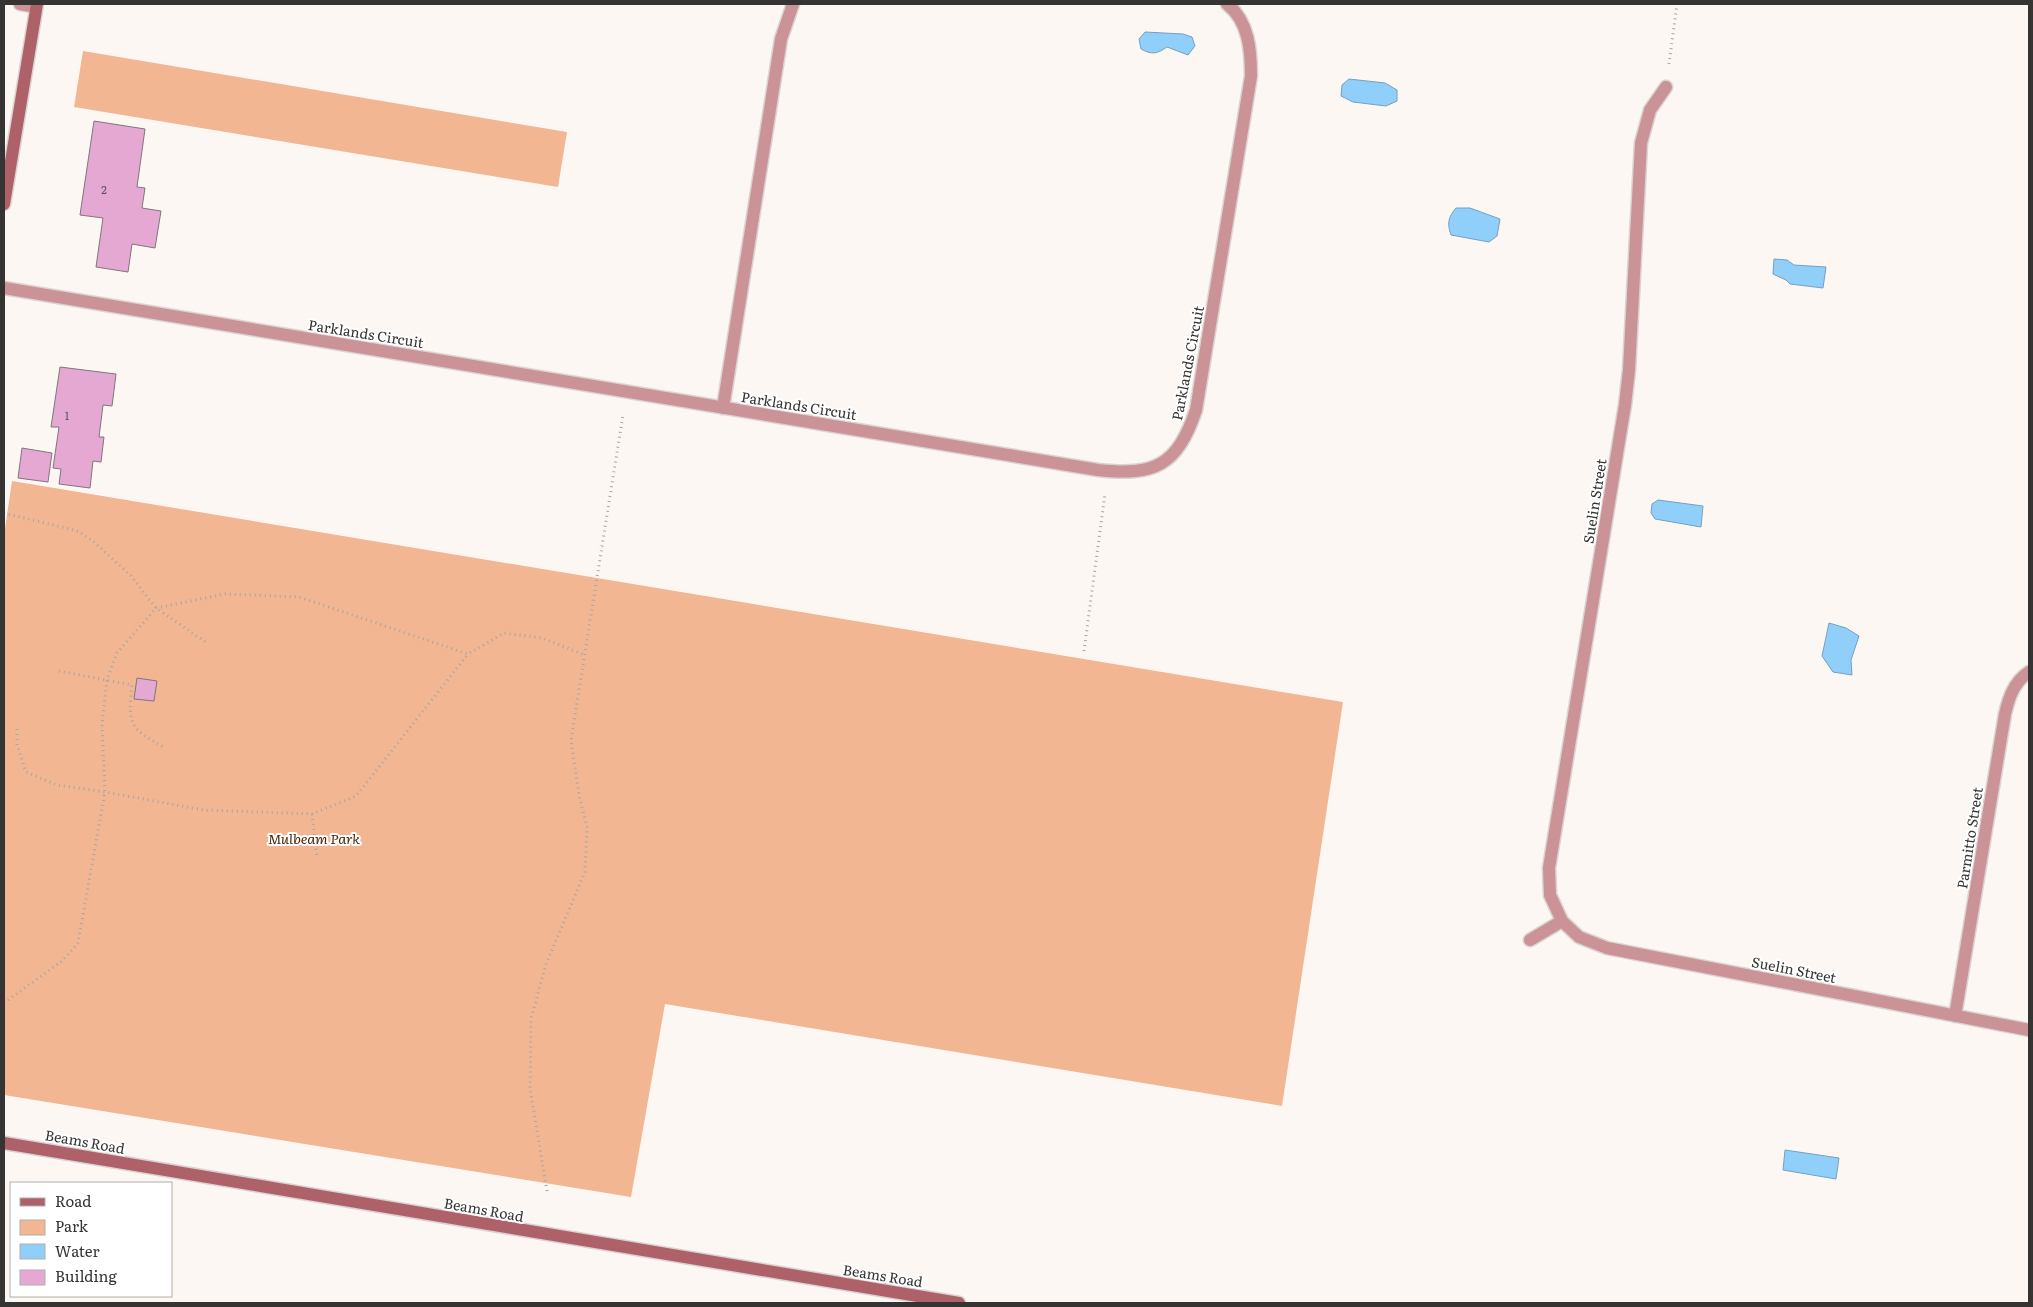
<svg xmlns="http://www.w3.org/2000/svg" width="2033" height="1307" font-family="Literata,serif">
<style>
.green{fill:#f2b692}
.water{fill:#91cffb;stroke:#76a0bf}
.building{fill:#e5a8d2;stroke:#7c777a}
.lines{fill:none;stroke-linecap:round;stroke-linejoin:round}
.street-casing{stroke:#d9d4d0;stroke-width:15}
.secondary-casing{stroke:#d9d4d0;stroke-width:15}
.path{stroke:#a9a5a2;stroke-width:3;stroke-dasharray:1 4;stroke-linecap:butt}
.street{stroke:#cb9397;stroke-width:12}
.secondary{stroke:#af6169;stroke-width:12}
.labels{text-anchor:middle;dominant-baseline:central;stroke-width:4;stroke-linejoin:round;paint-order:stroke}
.number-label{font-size:11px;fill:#62515a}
.street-label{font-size:14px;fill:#363432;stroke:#fff}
.park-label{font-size:14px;font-style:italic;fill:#4b2407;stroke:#fff}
</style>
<rect width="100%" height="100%" fill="#fdf7f3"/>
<path class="green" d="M83 51 567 132 558 187 74 107Z
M12 481 1343 702 1282 1106 665 1004 631 1197 4 1095V535Z"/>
<path class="water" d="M1145 32 1183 34 1192 37 1195 46 1188 55 1167 47C1157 54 1152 55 1141 49L1139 39Z
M1349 79 1385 83 1397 90V101L1386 106 1353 102 1341 96 1342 85Z
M1456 208H1470L1500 219 1497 236 1489 242 1451 235C1447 224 1448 217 1456 208Z
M1774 259 1787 260 1794 265 1826 267 1823 288 1790 284 1786 280 1773 274Z
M1658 500 1703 506 1701 527 1655 519 1651 513 1652 504Z
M1829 623 1846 628 1859 636 1851 660 1852 675 1833 672 1822 656Z
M1785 1150 1839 1158 1836 1179 1783 1170Z"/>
<path class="building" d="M94 121 145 129 137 187 145 188 142 208 161 211 155 248 132 244 128 272 96 267 103 218 80 215Z
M60 367 116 374 112 406 103 405 99 437H104L101 462 93 461 90 488 59 484 61 469 53 468 59 427H51Z
M22 448 52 453 48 482 18 478Z
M137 678 157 681 154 701 134 699Z"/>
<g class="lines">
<g class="street-casing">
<path id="street" d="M20 4 36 7
M4 288 1098 470C1155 476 1177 466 1196 410L1251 76C1251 51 1249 21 1227 4
M723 408 781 39 793 4
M1562 921 1550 895 1549 868 1625 405 1629 370 1641 143 1650 110 1666 87
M1530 940 1562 921 1579 937 1607 948 2029 1030
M1955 1016 2005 714C2009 697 2014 682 2029 672"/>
</g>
<g class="secondary-casing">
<path id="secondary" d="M4 204 37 4
M4 1143 959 1303"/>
</g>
<path class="path" d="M1669 64 1677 4
M4 513 78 531 93 541 131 576 156 608 207 643
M1084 651 1105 494
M59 671 132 685C127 727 131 728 165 748
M17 729V745L26 772 57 785 105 792 203 810 312 814 356 796 468 654
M312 814 317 857
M4 1003 62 961 78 943 105 792 102 725 107 679 117 653 156 608 225 594 299 597 468 654 504 633 542 638 585 655
M547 1191 530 1089 531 1019 546 964 585 872 587 827 579 795 571 740 623 415"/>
<use href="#street" class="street"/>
<use href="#secondary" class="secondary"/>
</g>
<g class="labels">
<g class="number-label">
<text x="104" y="189">2</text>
<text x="67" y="415">1</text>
</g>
<g class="street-label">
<text transform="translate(366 333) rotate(9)">Parklands Circuit</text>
<text transform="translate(1187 363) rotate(-79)">Parklands Circuit</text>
<text transform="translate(799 405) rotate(9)">Parklands Circuit</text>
<text transform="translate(1594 501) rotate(-81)">Suelin Street</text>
<text transform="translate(1969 838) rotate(-81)">Parmitto Street</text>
<text transform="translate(1794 969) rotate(11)">Suelin Street</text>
<text transform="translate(85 1141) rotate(10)">Beams Road</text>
<text transform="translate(484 1209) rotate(10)">Beams Road</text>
<text transform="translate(883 1275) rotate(9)">Beams Road</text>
</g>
<g class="park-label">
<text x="314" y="838">Mulbeam Park</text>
</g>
</g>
<rect width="2033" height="1307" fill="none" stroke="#363432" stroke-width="10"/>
<rect x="10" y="1182" width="162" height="115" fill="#ffffff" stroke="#afaead"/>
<rect x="20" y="1198" width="25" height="8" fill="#af6169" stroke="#afaead"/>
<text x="55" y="1207" font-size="15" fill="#363432">Road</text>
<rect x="20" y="1220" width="25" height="15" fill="#f2b692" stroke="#afaead"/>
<text x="55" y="1232" font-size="15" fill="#363432">Park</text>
<rect x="20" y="1244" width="25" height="15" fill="#91cffb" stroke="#afaead"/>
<text x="55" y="1257" font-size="15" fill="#363432">Water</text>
<rect x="20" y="1270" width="25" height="15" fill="#e5a8d2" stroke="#afaead"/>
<text x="55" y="1282" font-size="15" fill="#363432">Building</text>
</svg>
